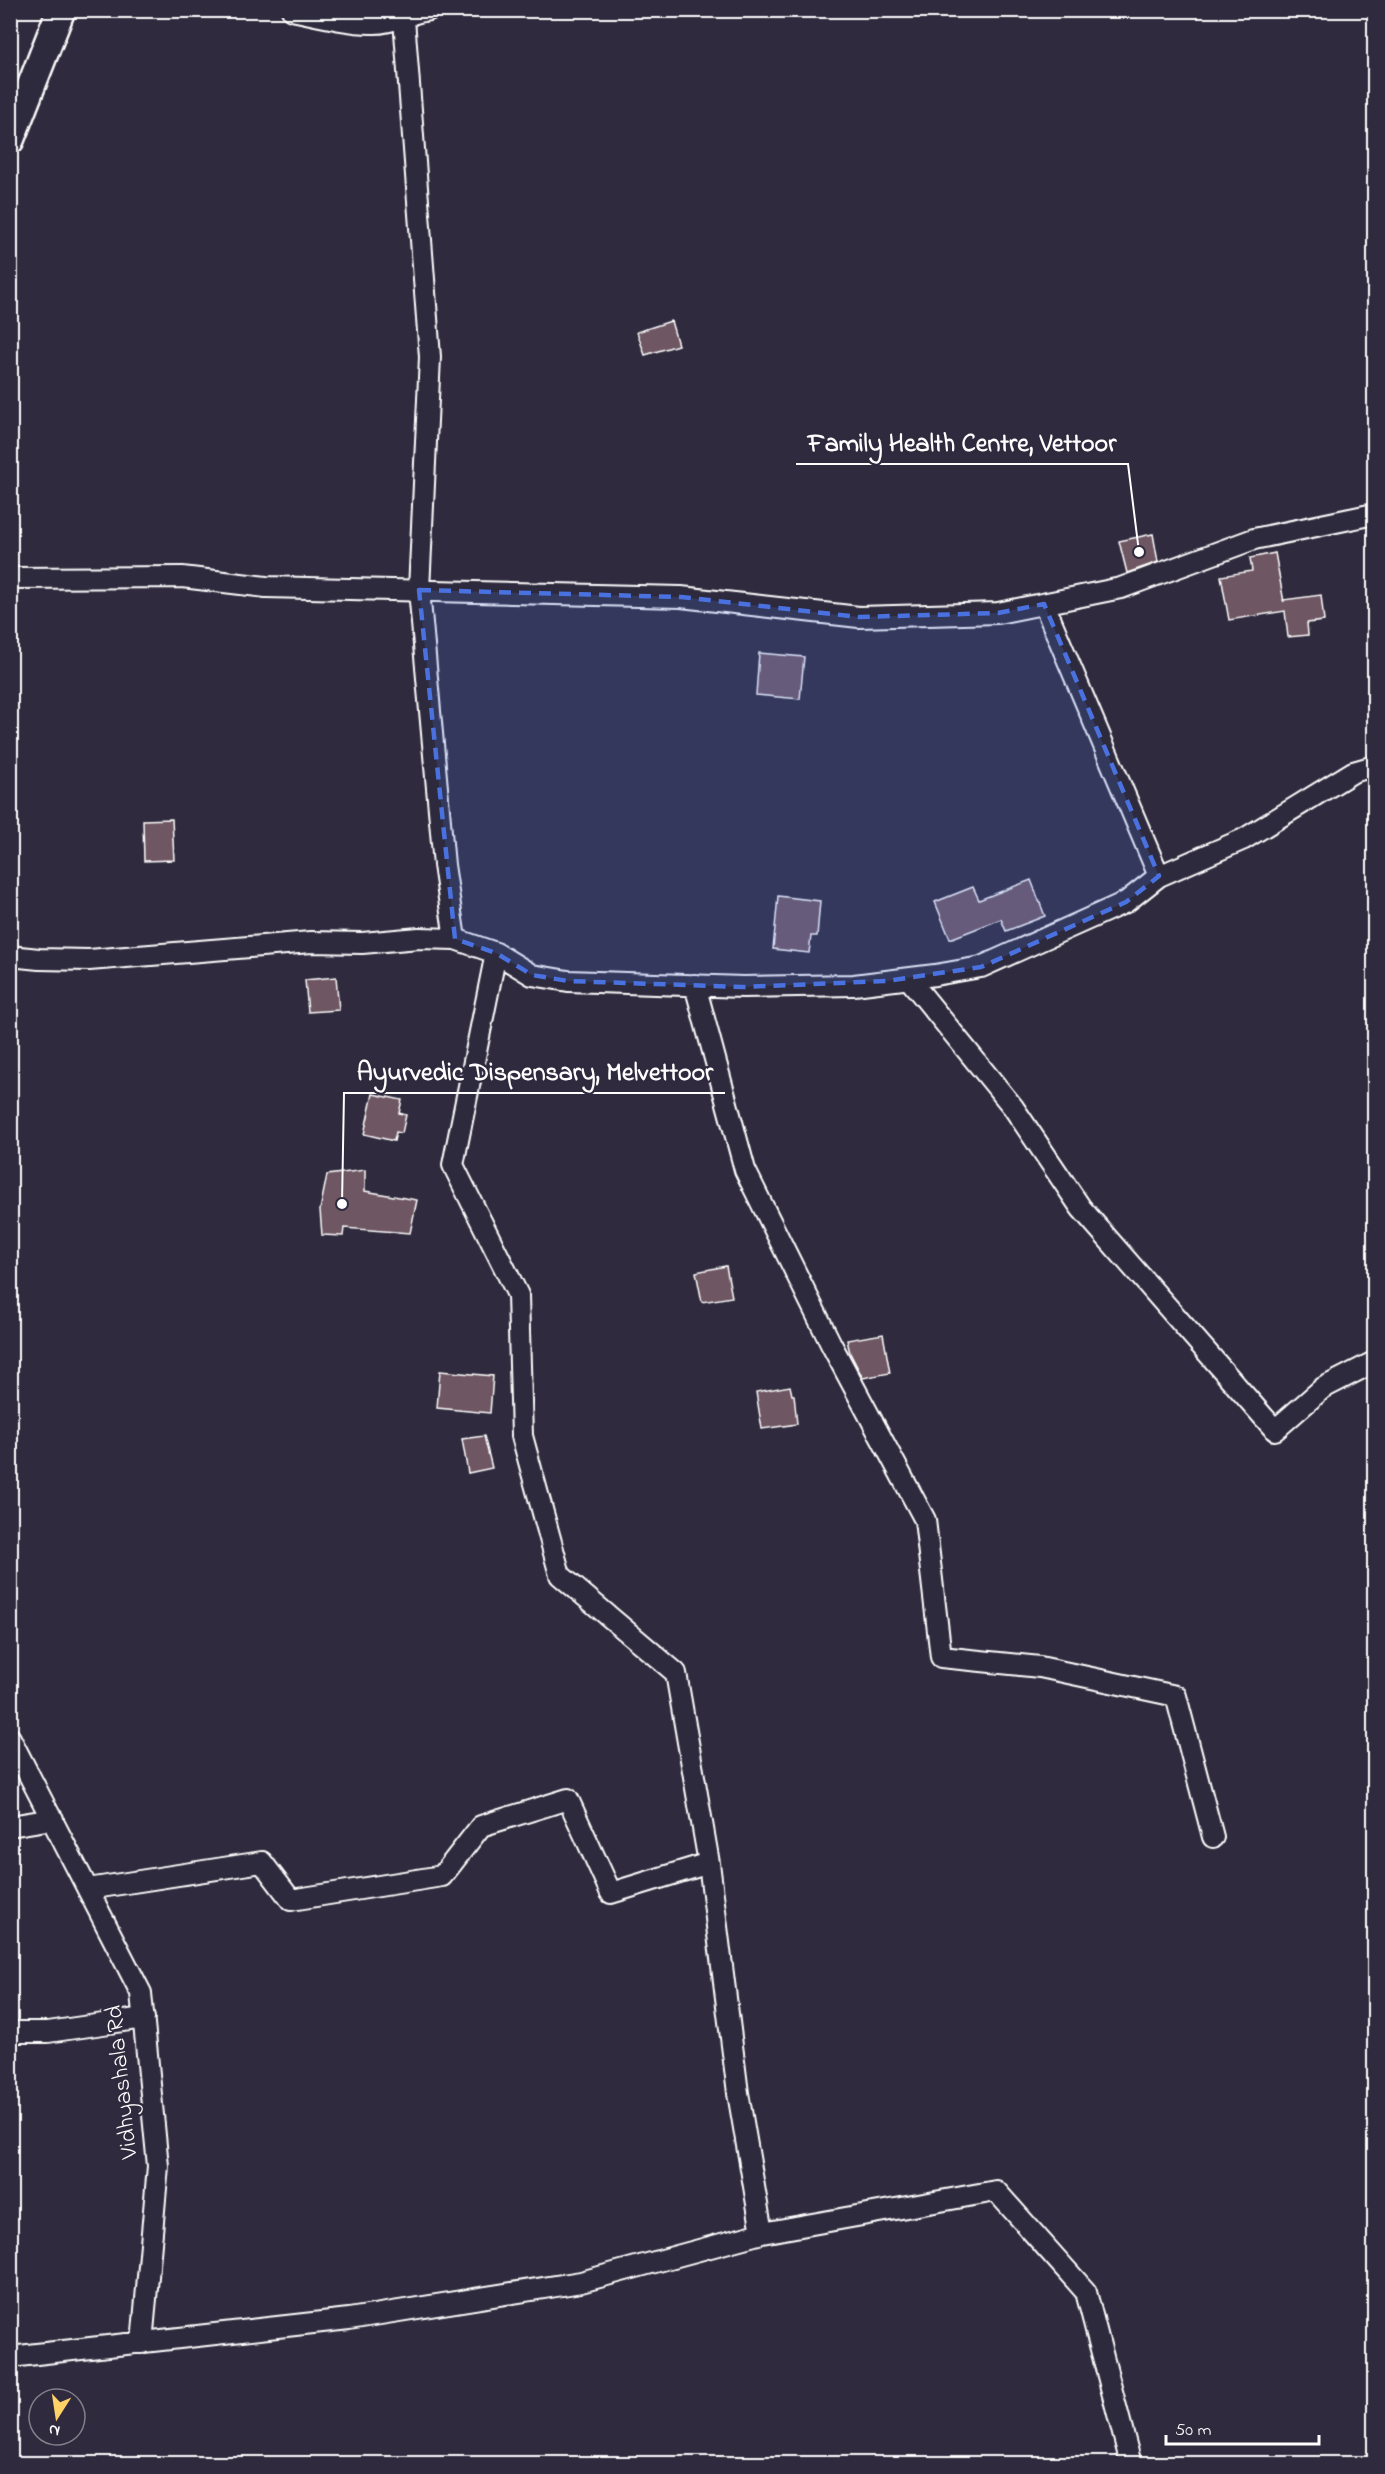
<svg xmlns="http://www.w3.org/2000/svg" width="1385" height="2474" font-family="'Indie Flower',sans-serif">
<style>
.building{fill:#6e5662;stroke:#fff;stroke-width:1.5}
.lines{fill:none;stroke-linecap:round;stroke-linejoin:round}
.street-casing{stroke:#fff;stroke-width:24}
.secondary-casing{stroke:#fff;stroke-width:32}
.street{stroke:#2f2a3d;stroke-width:20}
.secondary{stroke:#2f2a3d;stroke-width:27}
.marked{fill:#4a71e0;fill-opacity:0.2;stroke:#4a71e0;stroke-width:4.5;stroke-dasharray:12 8;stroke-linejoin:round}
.labels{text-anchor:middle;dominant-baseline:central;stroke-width:4.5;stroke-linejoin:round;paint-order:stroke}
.street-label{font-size:24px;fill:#fff;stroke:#2f2a3d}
.leader{fill:none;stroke:#fff;stroke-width:2}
.callout-dot{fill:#fff;stroke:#2f2a3d;stroke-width:2}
.callout-label{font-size:26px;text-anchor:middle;font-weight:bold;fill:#fff;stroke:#2f2a3d;stroke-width:4.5;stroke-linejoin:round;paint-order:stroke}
</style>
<rect width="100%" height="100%" fill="#2f2a3d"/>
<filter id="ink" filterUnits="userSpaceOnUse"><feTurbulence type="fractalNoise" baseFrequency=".0167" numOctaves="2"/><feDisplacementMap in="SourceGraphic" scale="12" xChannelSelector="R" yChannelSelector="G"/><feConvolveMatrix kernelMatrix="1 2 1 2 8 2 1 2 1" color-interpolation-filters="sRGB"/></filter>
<g filter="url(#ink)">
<path class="building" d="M671 321 678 345 645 355 637 332Z
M1153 534 1158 562 1127 573 1119 541Z
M1275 553 1284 602 1283 600 1321 595 1324 621 1307 623 1308 635 1288 637 1285 611 1229 620 1221 576 1252 571 1250 558Z
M759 653 804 657 800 699 756 695Z
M172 819 174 860 144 861 143 820Z
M1031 880 1045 916 1006 931 1001 919 950 939 935 902 973 887 979 900Z
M778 896 820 901 817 936H811L809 953 773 949Z
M336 977 339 1010 308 1012 305 980Z
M373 1094 402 1100 399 1113 406 1115 402 1133 396 1132 394 1141 364 1134Z
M365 1170V1191L417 1200 410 1233 344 1228 343 1236 322 1235 320 1210 327 1175Z
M726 1266 732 1297 702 1302 696 1272Z
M883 1334 890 1373 863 1378 850 1353 847 1340Z
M440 1371 493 1376 490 1413 437 1408Z
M790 1386 792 1395H794L797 1424 762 1429 756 1392Z
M484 1436 492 1468 468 1473 462 1439Z"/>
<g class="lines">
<g class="street-casing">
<path id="street" d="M292 10C315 15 352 24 375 23 395 23 410 12 429 10
M404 19 430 357 419 590 444 865 455 939
M10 578 182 577 266 587 681 597 859 617 998 613 1121 588 1254 539 1374 514
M1044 604 1159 876
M496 953 453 1165 518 1295 522 1436 560 1575 676 1673 709 1863 738 2093 762 2233
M10 956 39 959 89 960 311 942 362 943 419 938 455 939 496 953 532 975 568 981 743 987 854 985 935 975 981 967 1126 902 1159 876 1244 839 1353 772 1374 766
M909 979 1013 1107 1081 1208 1275 1430 1323 1388 1374 1362
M695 985 745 1170 831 1344 925 1520 941 1657 1040 1667 1176 1696 1213 1837
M10 1738 141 1993 158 2166 142 2343
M10 1826 53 1819
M88 1889 262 1862 291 1900 442 1876 481 1826 568 1799 611 1893 709 1863
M10 2032H48L144 2018
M10 2357 349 2319 581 2282 762 2233 996 2191 1086 2292 1131 2464"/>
</g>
<g class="secondary-casing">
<path id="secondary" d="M10 140 61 10"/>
</g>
<use href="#street" class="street"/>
<use href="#secondary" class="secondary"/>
</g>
</g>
<path class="marked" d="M419 590 681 597 859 617 998 613 1044 604 1159 876 1126 902 981 967 886 981 743 987 568 981 532 975 496 953 455 939Z"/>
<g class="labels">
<g class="street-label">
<text transform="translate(123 2082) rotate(-96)">Vidhyashala Rd</text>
</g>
</g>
<path class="leader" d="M1139 552L1128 464H796M342 1204L344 1093H725"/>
<g class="callout-dot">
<circle cx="1139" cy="552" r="6"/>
<circle cx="342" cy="1204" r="6"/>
</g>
<g class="callout-label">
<text x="962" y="451">Family Health Centre, Vettoor</text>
<text x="535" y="1080">Ayurvedic Dispensary, Melvettoor</text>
</g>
<rect width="1385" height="2474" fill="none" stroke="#2f2a3d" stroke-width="36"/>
<rect x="18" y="18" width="1349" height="2438" fill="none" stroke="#fff" stroke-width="2" filter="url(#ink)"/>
<g transform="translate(57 2417) rotate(192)"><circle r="28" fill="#2f2a3d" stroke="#827f8b" stroke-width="1.5"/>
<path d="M0-4.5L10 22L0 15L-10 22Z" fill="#ffd166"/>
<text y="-9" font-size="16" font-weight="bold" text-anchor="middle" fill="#ffffff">N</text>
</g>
<path d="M1166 2435v9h153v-9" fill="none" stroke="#ffffff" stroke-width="3"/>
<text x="1175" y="2435" font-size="18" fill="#ffffff" stroke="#2f2a3d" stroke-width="4.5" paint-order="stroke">50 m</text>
</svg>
